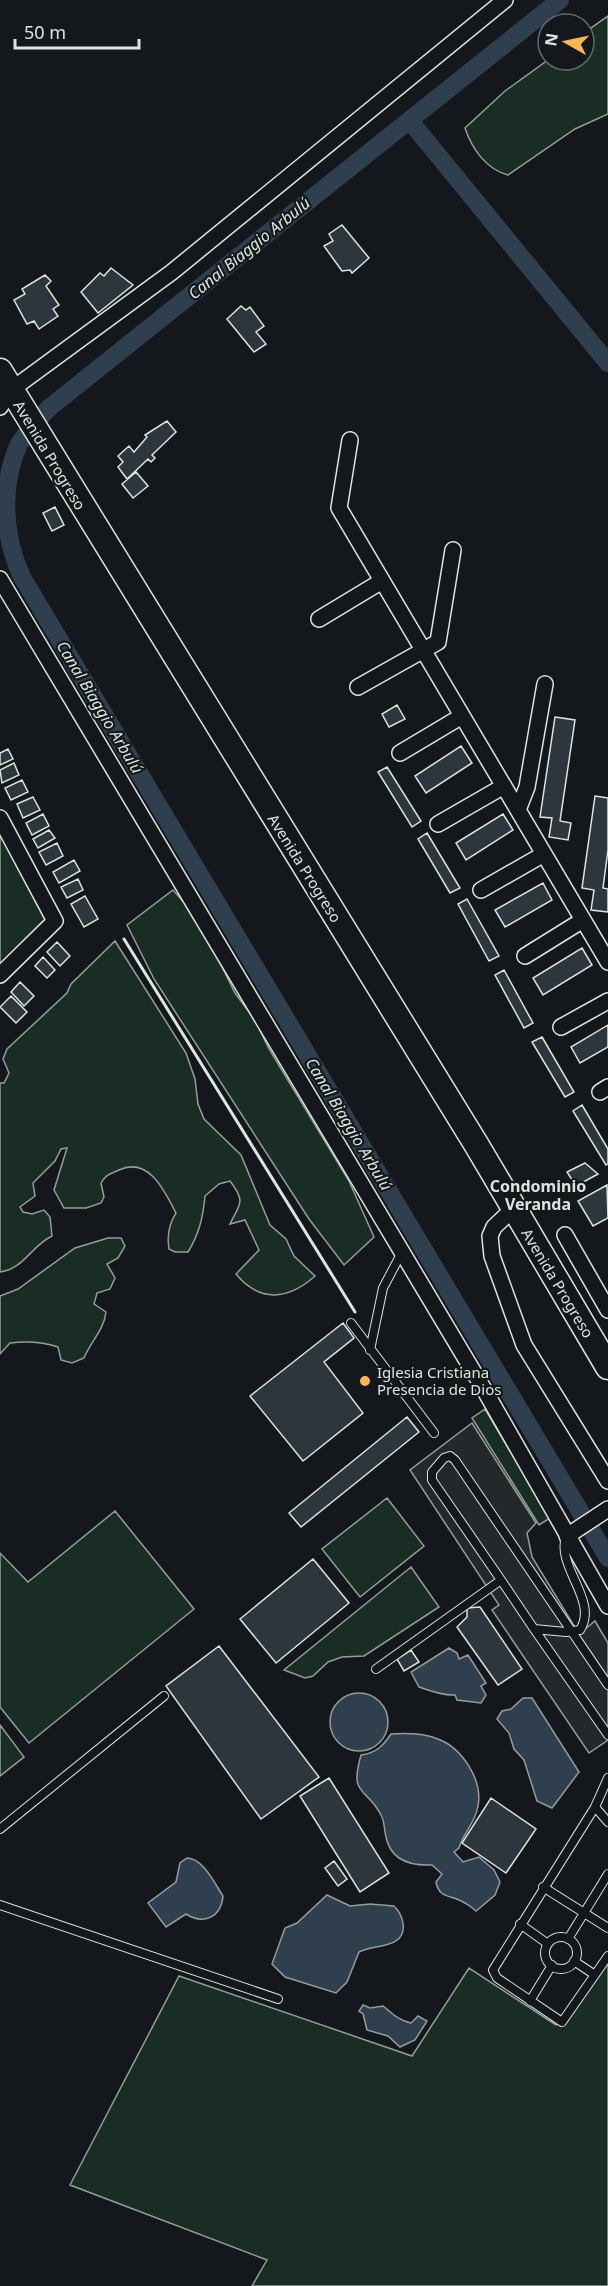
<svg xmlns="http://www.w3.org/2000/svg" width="608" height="2286" font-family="'Noto Sans',sans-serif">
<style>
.green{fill:#1a2d24;stroke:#939e99;stroke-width:1.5}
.parking{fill:#24282b;stroke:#939e99;stroke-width:1.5}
.water{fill:#2f3f4d;stroke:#939e99;stroke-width:1.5}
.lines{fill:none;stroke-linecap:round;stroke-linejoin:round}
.canal{stroke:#2f3f4d;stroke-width:18}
.building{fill:#2c363c;stroke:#d8e6dc;stroke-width:1.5}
.lane-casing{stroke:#d8e6dc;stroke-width:10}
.street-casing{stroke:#d8e6dc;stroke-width:18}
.primary-casing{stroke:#d8e6dc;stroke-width:27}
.lane{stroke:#14181c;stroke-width:8}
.street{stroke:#14181c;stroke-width:15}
.primary{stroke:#14181c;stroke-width:24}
.wall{stroke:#d8e6dc;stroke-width:3}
.poi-dot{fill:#ffb74d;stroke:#14181c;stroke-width:2}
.labels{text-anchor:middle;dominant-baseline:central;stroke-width:4.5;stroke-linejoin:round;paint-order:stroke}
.street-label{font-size:15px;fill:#d8e6dc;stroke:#14181c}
.poi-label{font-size:15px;fill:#d8e6dc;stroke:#14181c;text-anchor:start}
.water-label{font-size:16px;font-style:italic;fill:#d8e6dc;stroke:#14181c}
.neighbourhood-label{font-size:16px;font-weight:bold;fill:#d8e6dc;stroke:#14181c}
</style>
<rect width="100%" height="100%" fill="#14181c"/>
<path class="green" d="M608 16V114L575 129 508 175C486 169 472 149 465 128L505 91 548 60H584V33Z
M0 834 46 921 0 965Z
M173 890 198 918 235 993 255 1020 269 1049 349 1181 374 1237 344 1265 309 1219 154 979 127 925Z
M115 941 186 1053 195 1079 198 1104 204 1119 241 1155 270 1225 286 1239 294 1256 315 1276C288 1300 260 1303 236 1274L259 1250 245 1220 230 1224C239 1204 247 1203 230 1181L219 1184 205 1196C203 1218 199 1234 188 1252H175L169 1249C167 1237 169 1224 176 1213 165 1192 149 1156 119 1170 111 1174 106 1174 101 1183L104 1197 101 1203 86 1208H64L54 1190 67 1148 61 1149 55 1161 33 1183 35 1196 20 1207 23 1212 32 1214 44 1210 50 1217 52 1236C31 1246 24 1269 0 1272V1083H4L9 1073 3 1059 7 1049 67 993 71 984Z
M108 1238H121L125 1246 118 1258 107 1264 115 1278 110 1289 97 1293 94 1304 106 1312C104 1330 91 1341 84 1358L72 1363 61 1360 58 1347C43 1342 26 1341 10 1343L0 1354V1296L18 1289 75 1248Z
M485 1409 550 1518 539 1525 472 1418Z
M387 1498 424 1546 360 1597 322 1549Z
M115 1511 194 1609 29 1743 0 1707V1553L28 1582Z
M411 1567 439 1607 364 1656 342 1657 328 1662 313 1676 305 1678 284 1670Z
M0 1725 24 1757 0 1776Z
M608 1954V2286H252L267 2260 70 2185 179 1976 412 2056 469 1968 556 2025Z"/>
<path class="parking" d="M472 1423 536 1523 527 1533 532 1557 579 1634 595 1621 608 1643V1740L589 1753 492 1610 499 1605 410 1470Z"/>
<path class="water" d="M449 1648 457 1653 459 1659 468 1655 486 1683 481 1686 486 1695 481 1703 457 1700 455 1695C444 1696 430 1691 419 1687L411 1672Z
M330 1722a29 29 0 1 1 58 0a29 29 0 1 1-58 0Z
M523 1698H532L579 1772 552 1808 537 1801 524 1760 514 1749 509 1733 497 1719 502 1711 511 1709Z
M391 1734C406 1733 423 1733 438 1739 462 1748 483 1780 478 1806 476 1822 463 1833 459 1848L454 1852 463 1862 479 1857 494 1870 500 1882 495 1895 476 1911C472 1908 468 1904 463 1902 452 1895 439 1899 436 1882L442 1874 432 1865C411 1866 391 1861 386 1837 384 1830 385 1822 381 1815 366 1786 349 1797 361 1755 376 1753 383 1746 391 1734Z
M187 1858C203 1858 215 1884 223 1896 221 1918 203 1925 186 1914L166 1927 148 1903 176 1882 180 1863Z
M327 1895 350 1906 370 1904 394 1906C399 1911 402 1916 403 1923 407 1949 374 1944 359 1952L347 1982 336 1993 285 1977 272 1964 285 1928 297 1923Z
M363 2005 370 2008 383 2006C393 2014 398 2020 411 2023L418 2016 427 2021 415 2040 400 2047 388 2036 367 2030 363 2014 359 2011Z"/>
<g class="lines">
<path class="canal" d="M560 0 49 408C39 419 27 431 19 444 0 486 3 536 22 577L608 1558
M410 121 608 363"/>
</g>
<path class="building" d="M342 225 369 258 352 273 350 270 342 271 324 246 333 241 329 234Z
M111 268 133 285 98 313 81 292 100 273 104 276Z
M45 275 51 281 46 286 59 305 53 309 58 316 39 329 34 321 27 324 14 300 25 294 22 289Z
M241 306 246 310 250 307 264 326 256 332 266 344 254 352 227 319Z
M167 421 176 432 152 455 155 458 151 462 148 459 127 479 118 467 123 462 118 456 129 446 134 452 147 437 145 435Z
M136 472 148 486 133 498 122 484Z
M55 507 64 525 52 531 43 513Z
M397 705 405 719 389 727 382 714Z
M555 717 575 720 560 821 571 823 568 840 549 837 552 818 540 817Z
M461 746 472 763 426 793 415 776Z
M8 749 13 759 0 765V753Z
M14 763 19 775 2 783 0 770Z
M387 767 421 821 412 827 378 772Z
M22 780 28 792 11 800 5 788Z
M595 796 608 798V850L603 888 608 889V912L591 910 594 890 582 888Z
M33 797 40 810 23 818 17 804Z
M43 814 49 826 32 835 26 823Z
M503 814 513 830 466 860 456 843Z
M49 830 55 838 38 848 33 839Z
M427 833 460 888 450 893 418 839Z
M57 843 63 856 46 865 39 852Z
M74 860 80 871 59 883 53 872Z
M78 879 83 890 67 898 61 887Z
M543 883 552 900 505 927 495 910Z
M85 896 98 919 84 927 71 904Z
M467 899 499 956 489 961 458 904Z
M57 942 70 956 60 966 47 952Z
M582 948 592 965 543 995 533 978Z
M43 957 55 970 47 978 35 966Z
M504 970 533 1023 524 1028 495 975Z
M20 982 34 996 24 1006 11 992Z
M11 996 27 1012 16 1023 0 1007Z
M608 1025V1047L580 1063 571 1047Z
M542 1037 574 1092 565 1097 532 1042Z
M582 1105 608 1149V1164L606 1165 573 1111Z
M585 1163 598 1174 576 1186 567 1172Z
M607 1185 608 1218 593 1226 578 1201Z
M343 1323 354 1338 324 1362 363 1413 303 1461 250 1396Z
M407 1417 419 1432 301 1527 289 1513Z
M313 1559 349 1603 276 1663 240 1619Z
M480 1607 522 1669 498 1685 457 1627 467 1617V1608Z
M219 1646 319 1777 261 1819 166 1686Z
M411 1650 419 1662 404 1671 397 1659Z
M329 1778 389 1873 360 1892 300 1796Z
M491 1798 536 1829 506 1873 462 1843Z
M334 1861 347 1879 338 1886 325 1868Z"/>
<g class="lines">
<g class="lane-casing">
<path id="lane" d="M351 1323 434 1433
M370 1350 383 1288 402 1252
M501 1580 432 1480V1472L444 1458 450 1456 455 1460 608 1685
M534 1629 608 1735
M376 1669 501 1580 534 1629 566 1632 580 1630C599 1601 556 1567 566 1537
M595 1807 608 1778
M608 1822 595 1807 493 1970 497 1978 562 2022 608 1956
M0 1829 164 1696
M543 1887 608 1928
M0 1905 278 1999
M520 1924 548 1944
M545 1953a16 16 0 1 1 32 0a16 16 0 1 1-32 0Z
M568 1939 608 1874
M574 1961 595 1975
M530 2001 552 1965"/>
</g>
<g class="street-casing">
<path id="street" d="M0 407 11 390 172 272 505 0
M350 440 339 508 608 962
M0 579 485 1391 608 1606
M319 619 382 581
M358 687 438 642 453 550
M400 753 462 716
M518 810 527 787 545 684
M0 818 55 921 0 975
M438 824 504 786
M481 890 544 854
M525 956 583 920
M561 1027 608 1001
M600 1092 608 1087
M514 1208 494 1227 490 1236 492 1256 524 1345 608 1481
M565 1235 608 1310
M567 1536 608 1509"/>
</g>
<g class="primary-casing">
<path id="primary" d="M0 371 476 1144 608 1367"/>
</g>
<use href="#lane" class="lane"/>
<use href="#street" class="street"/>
<use href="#primary" class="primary"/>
<path class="wall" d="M124 939 355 1312"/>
</g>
<circle class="poi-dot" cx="365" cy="1381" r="6"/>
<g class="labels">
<g class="street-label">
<text transform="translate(50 455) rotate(59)">Avenida Progreso</text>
<text transform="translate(305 868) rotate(58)">Avenida Progreso</text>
<text transform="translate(558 1283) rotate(59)">Avenida Progreso</text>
</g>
<g class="poi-label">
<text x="377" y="1372">Iglesia Cristiana<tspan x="377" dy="17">Presencia de Dios</tspan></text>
</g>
<g class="water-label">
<text transform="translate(249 248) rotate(-39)">Canal Biaggio Arbulú</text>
<text transform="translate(100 707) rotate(59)">Canal Biaggio Arbulú</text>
<text transform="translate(349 1124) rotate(59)">Canal Biaggio Arbulú</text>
</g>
<g class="neighbourhood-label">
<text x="538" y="1186">Condominio<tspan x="538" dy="18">Veranda</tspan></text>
</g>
</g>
<g transform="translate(566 42) rotate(279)"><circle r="28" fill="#14181c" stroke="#626a69" stroke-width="1.5"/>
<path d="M0-4.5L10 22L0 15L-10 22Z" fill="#ffb74d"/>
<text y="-9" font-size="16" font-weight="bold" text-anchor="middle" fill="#d8e6dc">N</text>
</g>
<path d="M15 39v9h124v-9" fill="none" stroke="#d8e6dc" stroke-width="3"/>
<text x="24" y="39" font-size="18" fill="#d8e6dc" stroke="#14181c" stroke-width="4.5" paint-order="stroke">50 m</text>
</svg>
